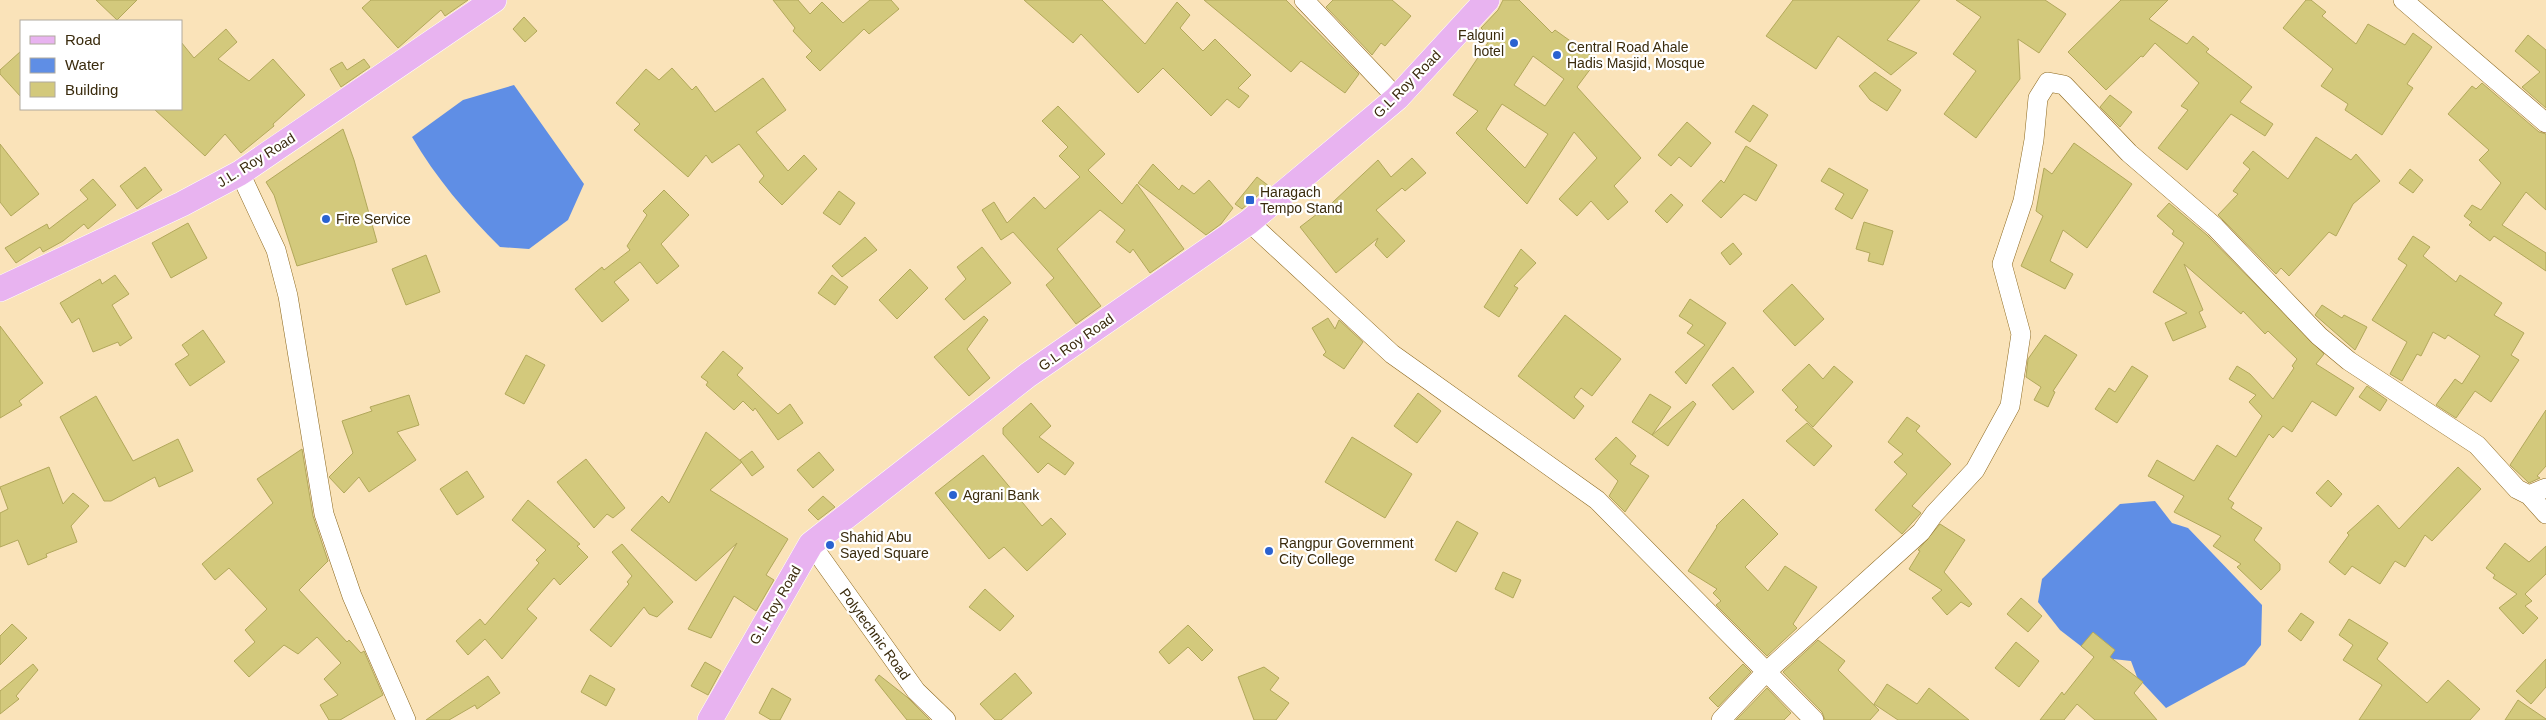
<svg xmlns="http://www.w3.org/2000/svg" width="2546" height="720" font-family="Arial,sans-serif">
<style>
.water{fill:#5f8ee5}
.building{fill:#d3c97c;stroke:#b2a85b;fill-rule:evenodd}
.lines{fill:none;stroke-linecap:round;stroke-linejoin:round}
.minor-casing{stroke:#8c681e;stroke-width:20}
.major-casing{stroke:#fff;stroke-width:26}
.minor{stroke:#fff;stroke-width:19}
.major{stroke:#e8b3f0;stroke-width:25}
.poi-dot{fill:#2a62d0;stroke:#fff;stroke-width:2}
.labels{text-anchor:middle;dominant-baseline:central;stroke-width:4.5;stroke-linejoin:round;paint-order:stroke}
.poi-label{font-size:14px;fill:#3a2b0d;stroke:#fff;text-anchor:start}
.street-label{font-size:14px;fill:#3a2b0d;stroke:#fff}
</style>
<rect width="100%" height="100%" fill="#fae3b9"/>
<path class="water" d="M514 85 584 184 568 220 529 249 500 247C466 213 436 178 412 137L463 100Z
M2155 501 2172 523 2188 528 2262 605 2261 645 2245 665 2166 708 2137 677 2131 661 2095 657 2060 630 2038 602 2042 579 2120 504Z"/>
<path class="building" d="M96 0H137L117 20Z
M371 0H468L445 16 441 10 398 48 362 8Z
M773 0H798L810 14 822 2 843 23 870 0H891L899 9 869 34 864 29 820 71 806 57 812 51 793 31 795 28Z
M1024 0H1102L1145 44 1177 2 1190 15 1180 28 1203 51 1215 39 1251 75 1238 88 1249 96 1239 108 1227 99 1211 116 1163 68 1138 93 1081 34 1073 43Z
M1204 0H1286L1359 74 1345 93 1301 61 1291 72Z
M1333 0H1392L1411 16 1385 46 1381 43 1372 55 1326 7Z
M1503 0H1519L1552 33 1555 30 1597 60 1577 87 1641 158 1614 186 1628 202 1608 220 1591 201 1577 216 1559 199 1597 158 1574 132 1527 204 1456 133 1478 111 1453 95 1491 38 1481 28 1498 10ZM1533 56 1564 79 1545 106 1514 85ZM1502 104 1548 134 1525 168 1486 129Z
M1793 0H1920L1887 40 1917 53 1891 75 1838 36 1816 69 1766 36Z
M1956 0H2045L2066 14 2039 53 2018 39 2020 79 1976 138 1944 114 1976 71 1953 54 1981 17Z
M2121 0H2168L2149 19 2187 44 2193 36 2209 49 2206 52 2252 87 2240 102 2273 124 2265 136 2231 114 2187 170 2158 148 2188 110 2181 106 2199 83 2155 43 2143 57 2141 56 2106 90 2068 52Z
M2306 0H2311L2326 12 2322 16 2356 44 2368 24 2405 45 2413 33 2432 47 2407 84 2413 88 2382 135 2345 110 2348 104 2321 86 2333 69 2283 28Z
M524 17 537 31 525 42 513 29Z
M226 29 237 42 218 59 249 81 273 59 305 95 273 124 274 126 241 153 225 134 205 156 154 109H181V42L194 58Z
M2528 35 2546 50V108L2522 87 2540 72 2515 51Z
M21 51V97L0 74V70Z
M364 59 370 67 341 87 330 69 342 62 347 70Z
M672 68 692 90 696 86 715 112 763 78 786 110 756 132 788 171 804 155 817 169 782 205 759 182 764 176 739 144 712 163 706 155 688 177 634 130 640 124 616 103 646 69 659 80Z
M1875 72 1901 90 1887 111 1870 100 1859 86Z
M2482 83 2539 132 2546 134V210L2526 192 2502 225 2546 253V271L2494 236 2490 241 2469 225 2472 222 2464 216 2472 205 2481 210 2501 183 2479 160 2489 150 2448 114 2472 86 2476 89Z
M2110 95 2132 112 2120 127 2100 107Z
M1753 105 1768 115 1750 142 1735 132Z
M1058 106 1105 154 1088 170 1122 204 1137 184 1184 249 1150 273 1133 249 1130 253 1116 242 1125 230 1100 210 1057 249 1101 306 1076 324 1046 285 1054 278 1013 232 1001 240 982 210 994 202 1007 223 1034 197 1045 209 1080 177 1059 156 1068 147 1042 121Z
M1687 122 1711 143 1691 167 1679 157 1671 166 1658 155Z
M343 129 354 160 377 242 297 266 274 195 266 182Z
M2316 137 2351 160 2356 154 2380 181 2353 204 2336 236 2329 232 2289 276 2281 268 2276 274 2218 215 2238 194 2233 191 2250 169 2243 163 2253 151 2288 179Z
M2074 143 2132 184 2087 248 2063 230 2050 261 2073 274 2065 289 2021 266 2043 216 2036 211 2044 168 2052 174Z
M0 144 39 194 11 216 0 202Z
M1746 146 1777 165 1756 201 1744 194 1721 218 1702 201 1721 180 1724 183Z
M1412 158 1426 173 1405 191 1402 188 1376 210 1405 241 1387 258 1375 245 1378 238 1336 273 1300 227 1317 214 1318 216 1378 160 1391 177Z
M1153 164 1179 190 1182 185 1194 194 1209 180 1233 208 1221 224 1206 235 1138 183Z
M145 167 162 190 137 209 120 186Z
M1829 168 1868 190 1852 219 1835 209 1844 194 1821 181Z
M2410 169 2423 180 2413 193 2399 183Z
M1257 177 1269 186 1242 209 1235 204Z
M93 179 116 205 88 229 84 224 63 241 43 252 40 247 16 263 5 248 47 224 49 229 88 199 80 190Z
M664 190 689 215 661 244 679 266 657 284 640 262 614 282 629 300 602 322 575 289 602 267 604 270 630 250 627 246 647 215 643 211Z
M839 191 855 203 840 225 823 213Z
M1671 194 1683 205 1667 223 1655 211Z
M2169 203 2207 235 2324 354 2316 364 2354 388 2336 416 2312 401 2292 432 2283 426 2273 438 2269 434 2228 499 2234 503 2231 508 2262 528 2254 540 2280 564V570L2261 590 2237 567 2241 564 2213 546 2221 536 2174 512 2184 496 2148 476 2157 460 2194 481 2217 445 2236 457 2262 416 2249 402 2256 395 2229 379 2237 366 2250 374 2273 399 2294 368 2292 366 2297 359 2268 331 2265 334 2243 311 2241 314 2184 264 2203 310 2199 312 2206 327 2173 341 2165 323 2187 313 2153 292 2184 243 2172 234 2174 231 2157 216Z
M1864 222 1893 231 1883 265 1868 261 1870 253 1856 249Z
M188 223 207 258 171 278 152 243Z
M2413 236 2430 247 2423 256 2456 282 2460 275 2502 303 2494 315 2524 333 2511 355 2519 360 2491 402 2475 391 2456 418 2436 405 2455 379 2462 384 2480 356 2448 335 2445 339 2433 332 2421 356 2417 354 2402 381 2390 374 2407 342 2372 320 2407 265 2398 259Z
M865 237 877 250 842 277 832 266Z
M1733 243 1742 254 1730 265 1721 253Z
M982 247 1011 283 964 320 945 299 966 279 957 267Z
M1521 249 1536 263 1514 286 1518 288 1499 317 1484 307Z
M426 255 440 292 406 305 392 269Z
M910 269 928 288 897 319 879 300Z
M115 275 129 294 112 305 132 338 120 346 118 342 93 352 79 318 72 323 60 303 100 279 102 284Z
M832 275 848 287 835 305 818 293Z
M1792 284 1824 319 1795 346 1763 311Z
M1690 299 1726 323 1686 384 1675 372 1705 345 1687 333 1693 325 1679 316Z
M2322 305 2342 318 2344 315 2367 327 2355 350 2315 315Z
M1565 315 1621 359 1592 396 1581 388 1574 397 1584 406 1574 419 1518 376Z
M984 316 988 320 967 349 990 378 969 396 934 357Z
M1328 318 1335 329 1339 320 1363 342 1344 369 1323 355 1326 352 1312 328Z
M0 326 43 383 19 401 22 405 0 418Z
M203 330 225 362 190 386 175 364 189 355 182 345Z
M2045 335 2077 355 2053 391 2055 392 2048 407 2034 400 2041 387 2026 377 2028 359Z
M723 351 743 368 737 375 778 414 790 404 803 423 778 440 755 408 753 411 743 401 734 410 706 385 708 382 701 377Z
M526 355 545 365 524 404 505 394Z
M1809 364 1823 379 1834 366 1853 382 1813 427 1795 410 1798 407 1782 390Z
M2132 366 2148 376 2117 423 2095 409 2109 388 2115 392Z
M1733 367 1754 392 1733 410 1712 385Z
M2367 386 2387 400 2380 411 2359 397Z
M1418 393 1441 411 1417 443 1394 426Z
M1650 394 1671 407 1652 435 1632 422Z
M409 395 419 425 397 432 416 460 369 492 359 477 344 493 329 477 353 453 342 421 372 411 370 407Z
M96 396 133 461 178 439 193 471 159 487 155 477 111 501H104L60 417Z
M1693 401 1696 404 1668 446 1652 435Z
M1031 403 1051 426 1039 437 1074 463 1065 475 1048 463 1038 473 1003 434V428Z
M2546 410V466L2537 476 2540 478 2529 483 2510 465Z
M1907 417 1920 426 1916 431 1951 464 1912 506 1921 513 1902 534 1875 510 1907 474 1894 462 1903 454 1888 442Z
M1807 423 1832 446 1814 466 1786 441Z
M706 432 742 462 710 490 788 539 766 575 774 580 756 611 734 596 711 638 688 629 737 543 696 581 631 530 662 496 669 503Z
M1352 437 1412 474 1385 518 1325 482Z
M1616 437 1636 456 1630 464 1649 476 1625 512 1609 496 1618 481 1595 459Z
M302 449 313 516 328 561 299 590 347 642 349 640 361 653 364 651 383 695 340 720H329L320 705 338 695 324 679 341 663 317 637 298 654 284 645 249 677 234 661 255 642 245 630 267 609 229 568 215 580 202 564 273 503 257 479Z
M752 451 764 467 752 476 740 460Z
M819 452 834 470 813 488 797 470Z
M983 455 1042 526 1051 518 1066 534 1027 571 1004 547 989 559 935 493Z
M586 459 625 508 613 518 607 514 594 528 557 482Z
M49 467 63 504 73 493 89 506 71 526 77 542 46 554 47 557 28 565 18 540 0 547V513L8 509 0 487Z
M2458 467 2481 489 2432 541 2425 535 2405 567 2395 561 2380 584 2352 566 2345 575 2329 562 2349 535 2347 533 2378 505 2399 529Z
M467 471 484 497 457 515 440 489Z
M2328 480 2342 494 2331 507 2316 493Z
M823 496 835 507 818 520 808 510Z
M1743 499 1778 534 1745 567 1768 591 1785 566 1817 587 1793 624 1797 628 1767 656 1716 605 1721 601 1713 593 1717 589 1688 571 1717 527 1716 526Z
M528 500 580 544 577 546 588 557 560 585 554 578 527 609 537 618 502 659 485 639 468 655 456 641 480 619 485 625 539 563 536 560 546 550 512 520Z
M1457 521 1478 533 1456 572 1435 560Z
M1940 524 1965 540 1944 572 1972 604 1969 607 1961 602 1947 615 1932 598 1942 590 1909 569 1920 551 1918 550Z
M2505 543 2529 562 2546 546V574L2525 594 2532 601 2525 606 2538 618 2523 634 2499 608 2517 594 2493 578 2495 575 2486 568Z
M622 544 673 602 657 617 649 614 644 607 611 647 590 630 629 584 627 582 632 576 612 552Z
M1503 572 1521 580 1513 598 1495 589Z
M985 589 1014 616 1000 631 969 607Z
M2021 598 2042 616 2028 632 2007 614Z
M2301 613 2314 622 2301 641 2288 631Z
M2349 619 2388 643 2377 659 2427 703 2448 680 2480 709 2470 720H2359L2382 685 2343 660 2353 645 2339 635Z
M12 624 27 638 0 665V636Z
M1188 625 1213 650 1202 661 1188 647 1169 664 1159 652Z
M2093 632 2115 650 2110 657 2143 682 2134 693 2157 720H2095L2077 704 2064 720H2040L2062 692 2064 695 2094 657 2081 646Z
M1818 640 1845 661 1838 670 1879 710 1870 720H1825L1822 712 1783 672Z
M2016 642 2039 661 2019 687 1995 668Z
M2546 659V687L2531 704 2516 691Z
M705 662 721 671 708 695 691 686Z
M33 664 38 670 16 696 19 699 0 714V691Z
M1743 664 1751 672 1718 707 1709 698Z
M1264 667 1279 678 1270 690 1289 703 1276 720H1254L1238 677Z
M1015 673 1032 693 1001 720H995L980 704Z
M590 675 615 689 606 706 581 692Z
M879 675 907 697 930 720H907L875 680Z
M488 676 500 693 477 709 475 705 449 720H426Z
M1887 684 1917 704 1929 688 1969 720H1898L1874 704Z
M772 688 791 699 780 720H771L759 713Z
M1767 688 1791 713 1784 720H1736Z
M2518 700 2546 719V720H2505Z"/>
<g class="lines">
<g class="minor-casing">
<path id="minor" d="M1304 0 1397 98
M2403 0 2546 123
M240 173 276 250 288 296 324 514 352 596 406 720
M1249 222 1392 354 1597 500 1814 720
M2529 495 2546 514
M811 544 916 691 946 720
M1721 720 1766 672 1921 532 1934 514 1975 470 2010 406 2021 334 2002 264 2023 201 2034 140 2038 98 2048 82 2064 85 2129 153 2215 227 2319 336 2349 361 2477 445 2517 489 2529 495 2546 488"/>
</g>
<g class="major-casing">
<path id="major" d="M0 289 182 204 240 173 494 0
M710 720 811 544 1028 375 1249 222 1397 98 1487 0"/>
</g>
<use href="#minor" class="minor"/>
<use href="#major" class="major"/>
</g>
<g class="poi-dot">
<circle cx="1514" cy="43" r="5"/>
<circle cx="1557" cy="55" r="5"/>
<rect x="1245" y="195" width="10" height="10" rx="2.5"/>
<circle cx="326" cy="219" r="5"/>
<circle cx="953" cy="495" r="5"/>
<circle cx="830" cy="545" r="5"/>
<circle cx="1269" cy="551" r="5"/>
</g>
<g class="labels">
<g class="poi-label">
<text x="1504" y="35" text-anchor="end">Falguni<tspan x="1504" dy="16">hotel</tspan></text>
<text x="1567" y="47">Central Road Ahale<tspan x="1567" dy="16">Hadis Masjid, Mosque</tspan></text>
<text x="1260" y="192">Haragach<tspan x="1260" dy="16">Tempo Stand</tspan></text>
<text x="336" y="219">Fire Service</text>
<text x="963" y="495">Agrani Bank</text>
<text x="840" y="537">Shahid Abu<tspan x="840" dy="16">Sayed Square</tspan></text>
<text x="1279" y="543">Rangpur Government<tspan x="1279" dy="16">City College</tspan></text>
</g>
<g class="street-label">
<text transform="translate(1407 84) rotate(-45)">G.L Roy Road</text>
<text transform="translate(256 160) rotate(-32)">J.L. Roy Road</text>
<text transform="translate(1076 342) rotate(-35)">G.L Roy Road</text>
<text transform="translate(775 605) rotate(-60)">G.L Roy Road</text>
<text transform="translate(875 634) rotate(54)">Polytechnic Road</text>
</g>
</g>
<rect x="20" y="20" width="162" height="90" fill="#ffffff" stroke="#b0aa9e"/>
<rect x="30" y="36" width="25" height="8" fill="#e8b3f0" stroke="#b0aa9e"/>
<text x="65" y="45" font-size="15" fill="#3a2b0d">Road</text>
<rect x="30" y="58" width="25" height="15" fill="#5f8ee5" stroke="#b0aa9e"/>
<text x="65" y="70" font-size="15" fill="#3a2b0d">Water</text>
<rect x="30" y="82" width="25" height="15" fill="#d3c97c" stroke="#b0aa9e"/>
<text x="65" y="95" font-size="15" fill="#3a2b0d">Building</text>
</svg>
